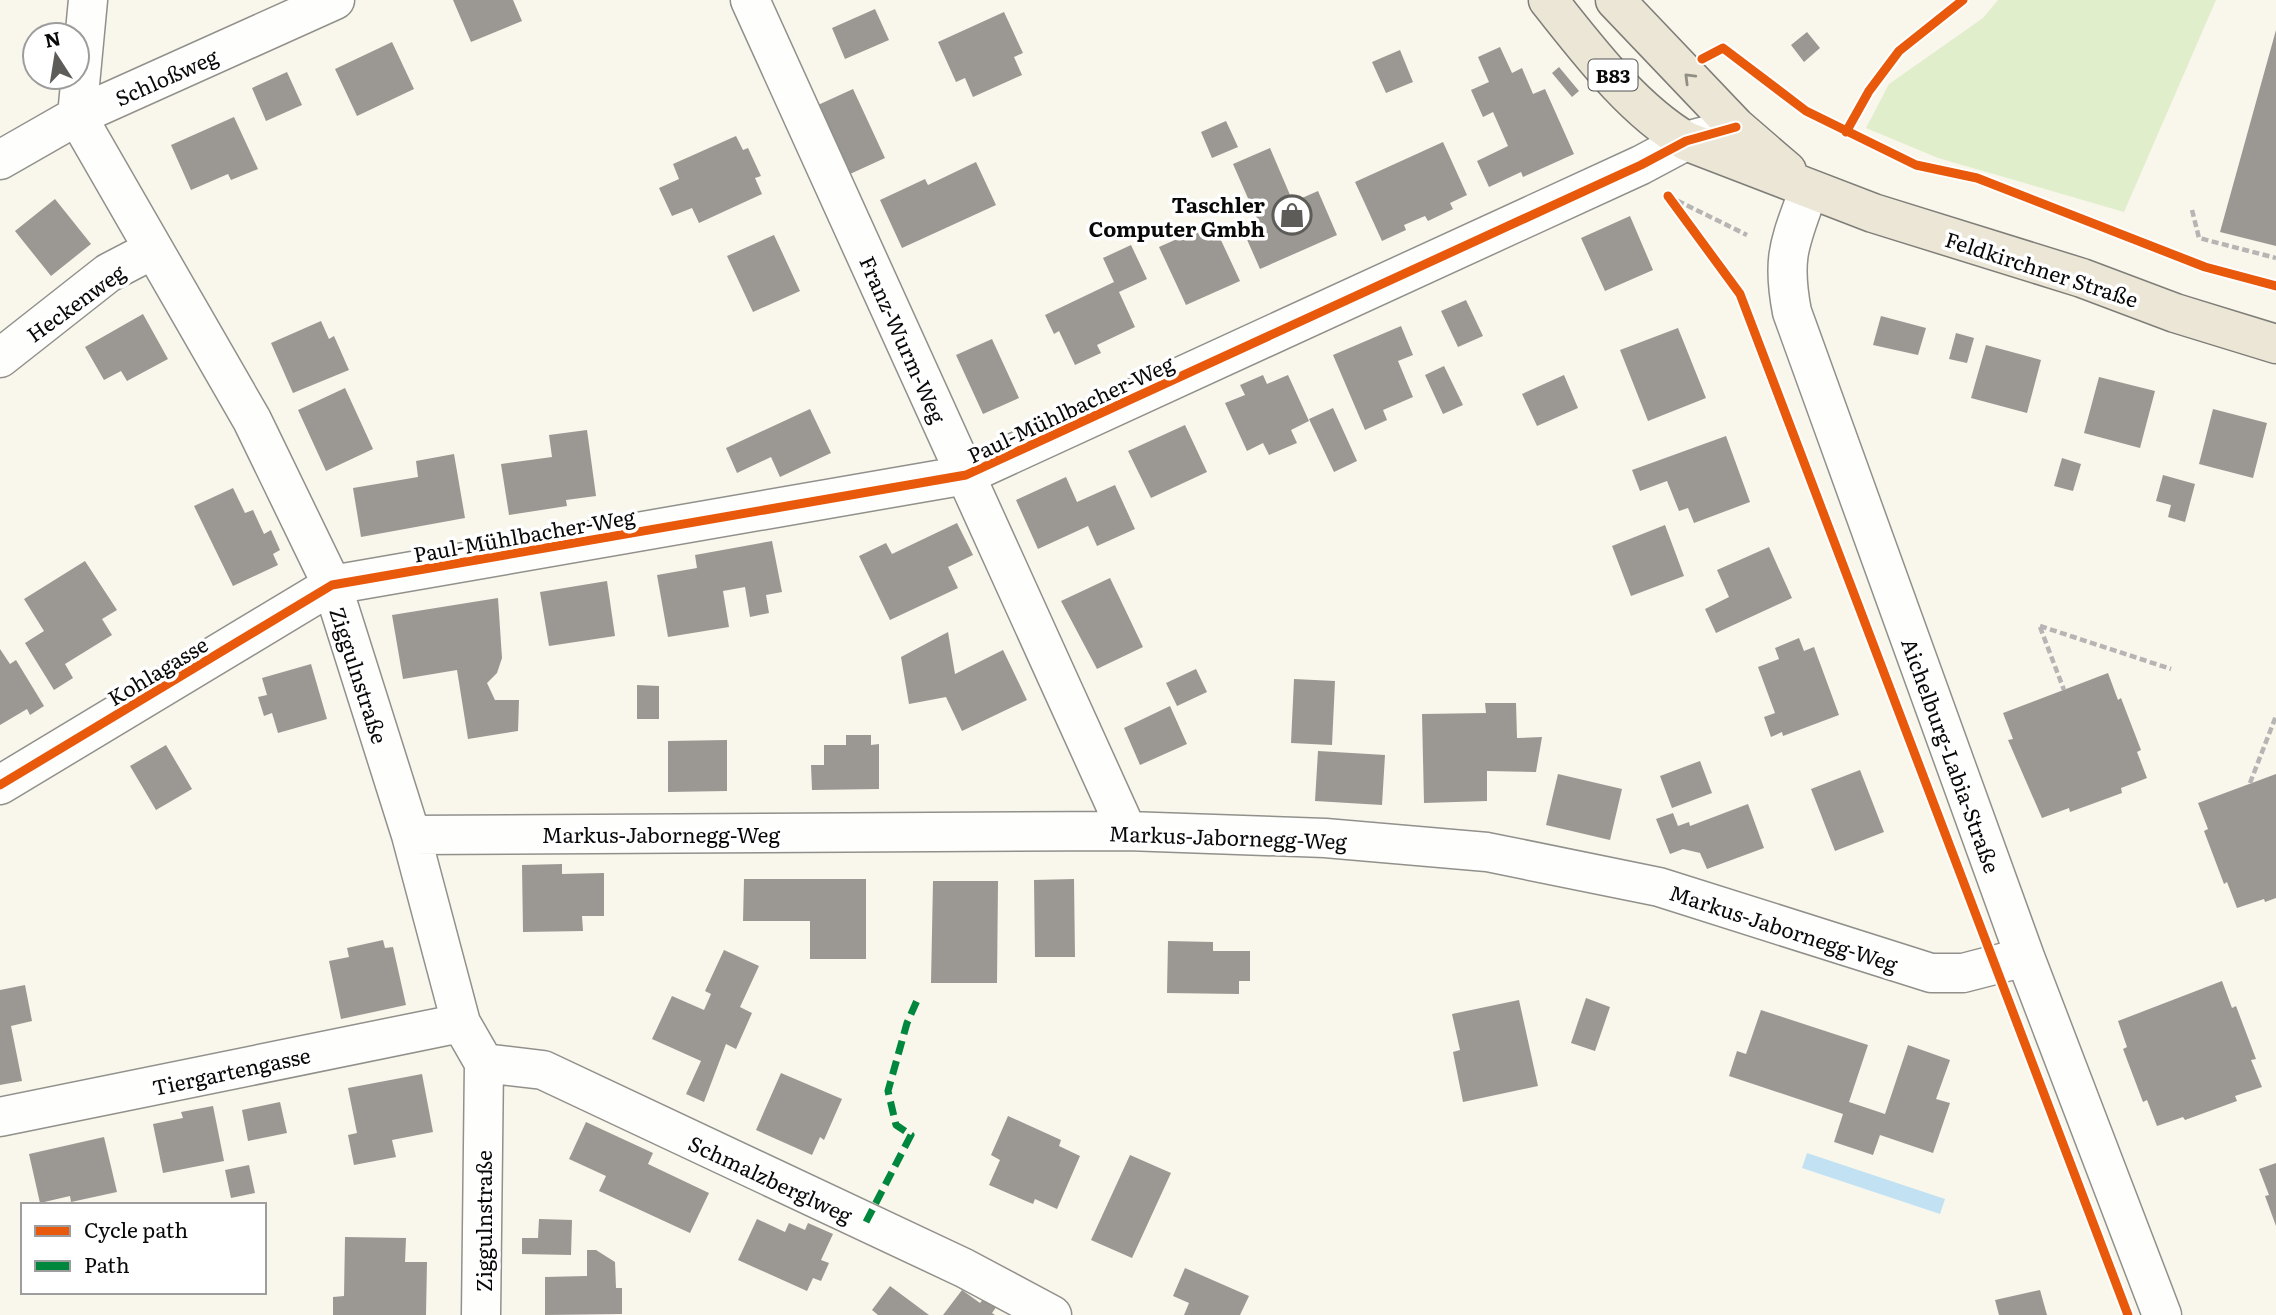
<svg xmlns="http://www.w3.org/2000/svg" width="2276" height="1315" font-family="Literata,serif">
<style>
.green{fill:#e1eecc}
.water{fill:#c2e2f3}
.building{fill:#9b9893}
.lines{fill:none;stroke-linecap:round;stroke-linejoin:round}
.minor-casing{stroke:#91908b;stroke-width:41}
.major-casing{stroke:#7e7d78;stroke-width:41}
.path{stroke:#b6b5b4;stroke-width:4.5;stroke-dasharray:7 3.5;stroke-linecap:butt}
.minor{stroke:#fefefc;stroke-width:38}
.major{stroke:#ebe6d6;stroke-width:38}
.quiet{stroke:#00873e;stroke-width:7;stroke-dasharray:14 7;stroke-linecap:butt}
.cycleway-casing{stroke:#fff;stroke-width:13}
.cycleway{stroke:#e8590c;stroke-width:9}
.oneway{stroke:#918e84}
.labels{text-anchor:middle;dominant-baseline:central;stroke-width:7;stroke-linejoin:round;paint-order:stroke}
.shield{fill:#fff;stroke:#535353;stroke-width:2}
.shield-label{font-size:19px;font-weight:bold;fill:#090909}
.street-label{font-size:21px;fill:#090909;stroke:#fff}
.poi-label{font-size:21px;font-weight:bold;fill:#090909;stroke:#fff;text-anchor:end}
</style>
<rect width="100%" height="100%" fill="#f9f6ec"/>
<path class="green" d="M1998 0H2216L2124 212 1938 158 1866 128 1889 84 1983 18Z"/>
<path class="water" d="M1807 1153 1945 1199 1940 1214 1802 1168Z"/>
<path class="building" d="M453 0H513L522 21 471 42Z
M875 9 889 40 845 59 832 28Z
M1004 12 1023 53 1014 57 1022 75 973 97 965 78 956 82 938 42Z
M2276 30V246L2220 232Z
M1807 32 1820 48 1804 62 1791 45Z
M392 42 414 89 357 116 335 69Z
M1500 47 1512 73 1522 68 1533 94 1545 89 1574 154 1523 177 1521 172 1489 187 1477 161 1508 146 1493 112 1483 117 1471 90 1489 82 1478 57Z
M1400 50 1413 82 1386 93 1372 62Z
M1559 67 1579 91 1572 97 1552 73Z
M287 72 302 105 266 121 252 88Z
M853 89 885 158 850 174 818 105Z
M234 117 258 169 231 180 228 174 191 190 171 145Z
M1226 121 1238 147 1212 158 1201 132Z
M736 136 743 150 748 148 761 176 755 178 762 194 699 223 692 208 672 216 659 188 679 179 673 164Z
M1443 142 1467 195 1450 203 1453 209 1428 221 1425 216 1404 225 1406 230 1382 241 1355 182Z
M1270 148 1293 202 1318 191 1337 235 1260 269 1245 235 1261 228 1233 164Z
M976 162 996 205 902 248 880 200 925 179 928 185Z
M55 199 91 244 51 276 15 231Z
M1630 216 1653 270 1605 291 1581 238Z
M1213 223 1240 281 1186 305 1159 247Z
M774 235 800 291 753 312 727 256Z
M1131 245 1147 279 1119 292 1135 327 1097 345 1101 353 1075 365 1059 331 1054 334 1045 315 1114 282 1103 258Z
M1466 300 1483 336 1458 347 1441 311Z
M143 314 168 359 127 381 121 371 104 380 85 347Z
M1881 316 1926 328 1918 355 1873 345Z
M321 321 329 339 334 336 349 370 293 393 271 343Z
M1401 326 1413 355 1398 361 1413 397 1383 410 1387 420 1365 430 1333 355Z
M1678 328 1706 398 1648 421 1620 350Z
M1956 333 1974 338 1967 363 1949 359Z
M992 339 1019 398 983 414 956 355Z
M1986 345 2041 360 2027 413 1971 398Z
M1444 366 1463 405 1443 414 1425 375Z
M1263 375 1267 384 1288 375 1309 421 1291 430 1297 443 1269 455 1263 443 1247 451 1225 403 1245 395 1240 385Z
M1564 375 1578 408 1537 426 1522 394Z
M2099 377 2155 391 2140 448 2084 433Z
M345 388 373 449 326 471 298 410Z
M1333 408 1357 461 1334 472 1309 419Z
M810 409 831 453 780 477 771 457 737 473 726 448Z
M2213 409 2267 423 2253 478 2199 464Z
M1185 425 1207 472 1151 498 1128 451Z
M587 430 596 496 566 500 567 506 509 515 501 464 552 457 549 435Z
M1726 436 1750 502 1694 523 1688 508 1679 511 1667 481 1640 491 1632 470Z
M454 454 465 518 361 537 353 488 418 477 416 461Z
M2062 458 2081 464 2073 491 2054 486Z
M2163 475 2195 484 2185 522 2168 517 2171 505 2156 501Z
M1066 477 1077 502 1115 485 1135 529 1097 546 1088 526 1038 549 1016 500Z
M233 488 245 513 253 510 264 534 271 530 280 550 273 554 278 565 233 586 194 506Z
M957 523 973 555 948 567 958 588 890 620 859 556 886 543 892 554Z
M1665 525 1684 576 1631 596 1612 546Z
M772 541 782 592 766 595 769 613 750 617 745 587 723 591 729 627 668 637 657 575 697 568 695 555Z
M1769 547 1792 598 1716 633 1705 609 1729 597 1717 570Z
M85 561 117 610 102 619 112 635 65 664 73 678 54 690 25 643 44 631 24 599Z
M1110 578 1143 647 1097 669 1061 601Z
M607 581 615 636 549 646 540 592Z
M498 598 502 658 497 673 487 683 495 700H519L518 731 468 739 457 670 403 679 392 615Z
M948 632 955 674 1003 650 1027 700 962 731 946 697 909 704 901 657Z
M1799 638 1804 651 1814 647 1839 715 1783 736 1782 732 1771 737 1764 717 1775 713 1758 667 1779 659 1775 648Z
M0 649 10 664 16 660 44 706 30 715 27 709 0 725Z
M311 664 327 719 278 733 272 713 264 716 258 697 267 695 262 678Z
M1196 669 1207 692 1177 706 1166 683Z
M2108 673 2118 700 2121 698 2141 750 2137 752 2147 778 2121 788 2122 793 2070 812 2069 808 2042 818 2008 740 2013 739 2003 713Z
M1294 679 1335 681 1332 745 1291 743Z
M637 685 659 686V719H637Z
M1485 703H1516L1517 738 1542 737 1536 772 1487 771V801L1424 803 1422 714 1486 713Z
M1170 706 1187 744 1140 765 1124 728Z
M846 735H871V745L879 744V789L812 790 811 765H824V745H846Z
M727 740V791L668 792V741Z
M166 745 192 789 156 810 130 766Z
M1318 751 1385 755 1382 805 1315 801Z
M1700 761 1712 793 1672 808 1660 776Z
M1860 770 1884 832 1835 851 1811 789Z
M1558 774 1622 789 1610 840 1546 825Z
M2276 774V898L2265 902 2264 899 2237 908 2227 882 2224 884 2204 831 2208 829 2198 803Z
M1748 804 1764 848 1707 869 1700 853 1683 849 1670 854 1656 819 1673 813 1678 826 1689 822 1690 826Z
M562 864V874L604 873V916H582L583 931 523 932 522 865Z
M744 879H866V959H810V921H743Z
M1074 879 1075 957H1035L1034 880Z
M933 881H998L997 983H931Z
M383 940 385 948 393 947 406 1005 341 1019 329 961 349 957 347 948Z
M1168 941 1213 942V951H1250V981H1239V994L1167 993Z
M724 950 759 966 740 1007 752 1013 736 1049 726 1044 704 1102 686 1094 701 1061 652 1039 672 996 704 1010 711 994 705 991Z
M2222 981 2232 1008 2236 1006 2256 1059 2251 1060 2262 1087 2235 1096 2237 1101 2185 1120 2183 1117 2157 1126 2147 1100 2143 1102 2123 1049 2127 1047 2118 1021Z
M25 985 32 1021 11 1026 22 1081 0 1085V990Z
M1586 998 1610 1007 1595 1051 1571 1043Z
M1519 1000 1538 1086 1463 1102 1453 1052 1460 1050 1452 1014Z
M1761 1010 1868 1045 1849 1102 1885 1114 1908 1045 1950 1060 1936 1099 1950 1103 1933 1153 1880 1135 1873 1155 1834 1142 1843 1114 1729 1076 1737 1051 1746 1054Z
M781 1073 842 1099 824 1140 820 1137 812 1155 756 1130Z
M422 1074 433 1132 392 1140 396 1157 354 1165 348 1135 357 1133 348 1088Z
M280 1102 287 1133 248 1141 242 1110Z
M213 1106 224 1161 163 1173 153 1124 183 1118 181 1112Z
M1008 1116 1061 1140 1059 1146 1080 1156 1057 1209 1035 1199 1033 1204 989 1185 1000 1160 991 1155Z
M586 1122 653 1153 648 1164 709 1193 690 1233 599 1191 606 1176 569 1159Z
M104 1137 117 1192 71 1202 70 1196 40 1203 29 1154Z
M1130 1155 1171 1173 1132 1258 1091 1240Z
M2276 1163V1226L2265 1196 2269 1195 2259 1169Z
M249 1165 255 1193 231 1198 225 1170Z
M539 1219 572 1220 571 1255 522 1254V1238H538Z
M757 1219 785 1232 789 1223 805 1230 808 1223 833 1234 821 1260 829 1263 821 1281 813 1278 807 1291 738 1260Z
M345 1237 406 1238 405 1262H427L426 1315H333V1297L344 1296Z
M587 1250H596L615 1262 616 1288H622V1314L545 1315V1277L587 1276Z
M1185 1268 1249 1296 1240 1315H1184L1189 1303 1173 1296Z
M890 1286 929 1315H878L872 1310Z
M962 1290 980 1303 985 1297 997 1306 992 1313 995 1315H943Z
M2040 1290 2047 1315H1999L1995 1300Z"/>
<g class="lines">
<g class="minor-casing">
<path id="minor" d="M88 0 77 116 252 420 332 585 411 835 461 1023 484 1063 481 1315
M750 0 1127 831
M0 160 77 116 335 0
M1809 189C1791 241 1781 255 1792 312L2025 957 2162 1315
M0 358 108 273 152 250
M0 785 332 585 966 475 1641 165 1686 141 1716 133
M411 835 1127 831 1325 838 1487 852 1659 887 1931 973H1963L2025 957
M484 1063 543 1070 964 1268 1052 1315
M0 1117 461 1023"/>
</g>
<g class="major-casing">
<path id="major" d="M1548 0C1588 50 1631 108 1686 141L1873 213 2082 278 2175 313 2276 344
M1615 0 1736 127 1787 171"/>
</g>
<path class="path" d="M1846 132 1869 91 1899 51 1963 0
M1668 196 1747 235
M2192 210 2199 238 2276 258
M2040 626 2171 669
M2040 627 2064 690
M2250 783 2276 716"/>
<use href="#minor" class="minor"/>
<use href="#major" class="major"/>
<path class="quiet" d="M866 1222 911 1135 896 1125 888 1091 907 1023 919 996"/>
<g class="cycleway-casing">
<path id="cycleway" d="M1702 59 1723 48 1806 111 1916 165 1977 178 2205 267 2276 286
M1846 132 1869 91 1899 51 1963 0
M1668 196 1740 294 2128 1315
M0 785 332 585 966 475 1641 165 1686 141 1736 127"/>
</g>
<use href="#cycleway" class="cycleway"/>
</g>
<defs><path id="oneway-chevron" d="M-2-3.5L2.5 0L-2 3.5" fill="none" stroke-width="1.6" stroke-linecap="round" stroke-linejoin="round" transform="scale(1.75)"/></defs>
<use class="oneway" href="#oneway-chevron" transform="translate(1689 78) rotate(-135)"/>
<defs>
<g id="shop-ring" transform="scale(2.0125)"><circle r="9.5" fill="#fff" stroke="#5d5c58" stroke-width="1.5"/><path d="M-5-2.5h2.3a2.7 3.5 0 0 1 5.4 0H5L5.5 6h-11ZM-1.5-2.5h3a1.5 2.3 0 0 0-3 0Z" fill="#5d5c58"/></g>
</defs>
<g fill-rule="evenodd">
<use href="#shop-ring" x="1292" y="215"/>
</g>
<g class="labels">
<rect class="shield" x="1588.5" y="59.5" width="49" height="31" rx="5"/>
<g class="shield-label">
<text x="1613" y="75">B83</text>
</g>
<g class="street-label">
<text transform="translate(166 76) rotate(-24)">Schloßweg</text>
<text transform="translate(2042 268) rotate(18)">Feldkirchner Straße</text>
<text transform="translate(75 302) rotate(-36)">Heckenweg</text>
<text transform="translate(904 339) rotate(66)">Franz-Wurm-Weg</text>
<text transform="translate(1070 408) rotate(-25)">Paul-Mühlbacher-Weg</text>
<text transform="translate(524 534) rotate(-10)">Paul-Mühlbacher-Weg</text>
<text transform="translate(157 670) rotate(-31)">Kohlagasse</text>
<text transform="translate(360 675) rotate(72)">Ziggulnstraße</text>
<text transform="translate(1952 755) rotate(70)">Aichelburg-Labia-Straße</text>
<text x="661" y="833">Markus-Jabornegg-Weg</text>
<text transform="translate(1228 836) rotate(2)">Markus-Jabornegg-Weg</text>
<text transform="translate(1784 927) rotate(18)">Markus-Jabornegg-Weg</text>
<text transform="translate(231 1070) rotate(-12)">Tiergartengasse</text>
<text transform="translate(771 1178) rotate(25)">Schmalzberglweg</text>
<text transform="translate(482 1221) rotate(-90)">Ziggulnstraße</text>
</g>
<g class="poi-label">
<text x="1265" y="203">Taschler<tspan x="1265" dy="24">Computer Gmbh</tspan></text>
</g>
</g>
<rect x="21" y="1203" width="245" height="91" fill="#ffffff" stroke="#9d9d9d" stroke-width="2"/>
<rect x="35" y="1226" width="35" height="10" fill="#e8590c" stroke="#9d9d9d" stroke-width="2"/>
<text x="84" y="1238" font-size="21" fill="#090909">Cycle path</text>
<rect x="35" y="1261" width="35" height="10" fill="#00873e" stroke="#9d9d9d" stroke-width="2"/>
<text x="84" y="1273" font-size="21" fill="#090909">Path</text>
<g transform="translate(56 56) rotate(348)"><circle r="33" fill="#ffffff" stroke="#9d9d9d" stroke-width="2"/>
<path d="M0-5L12 26L0 18L-12 26Z" fill="#5d5c58"/>
<text y="-10" font-size="19" font-weight="bold" text-anchor="middle" fill="#090909">N</text>
</g>
</svg>
